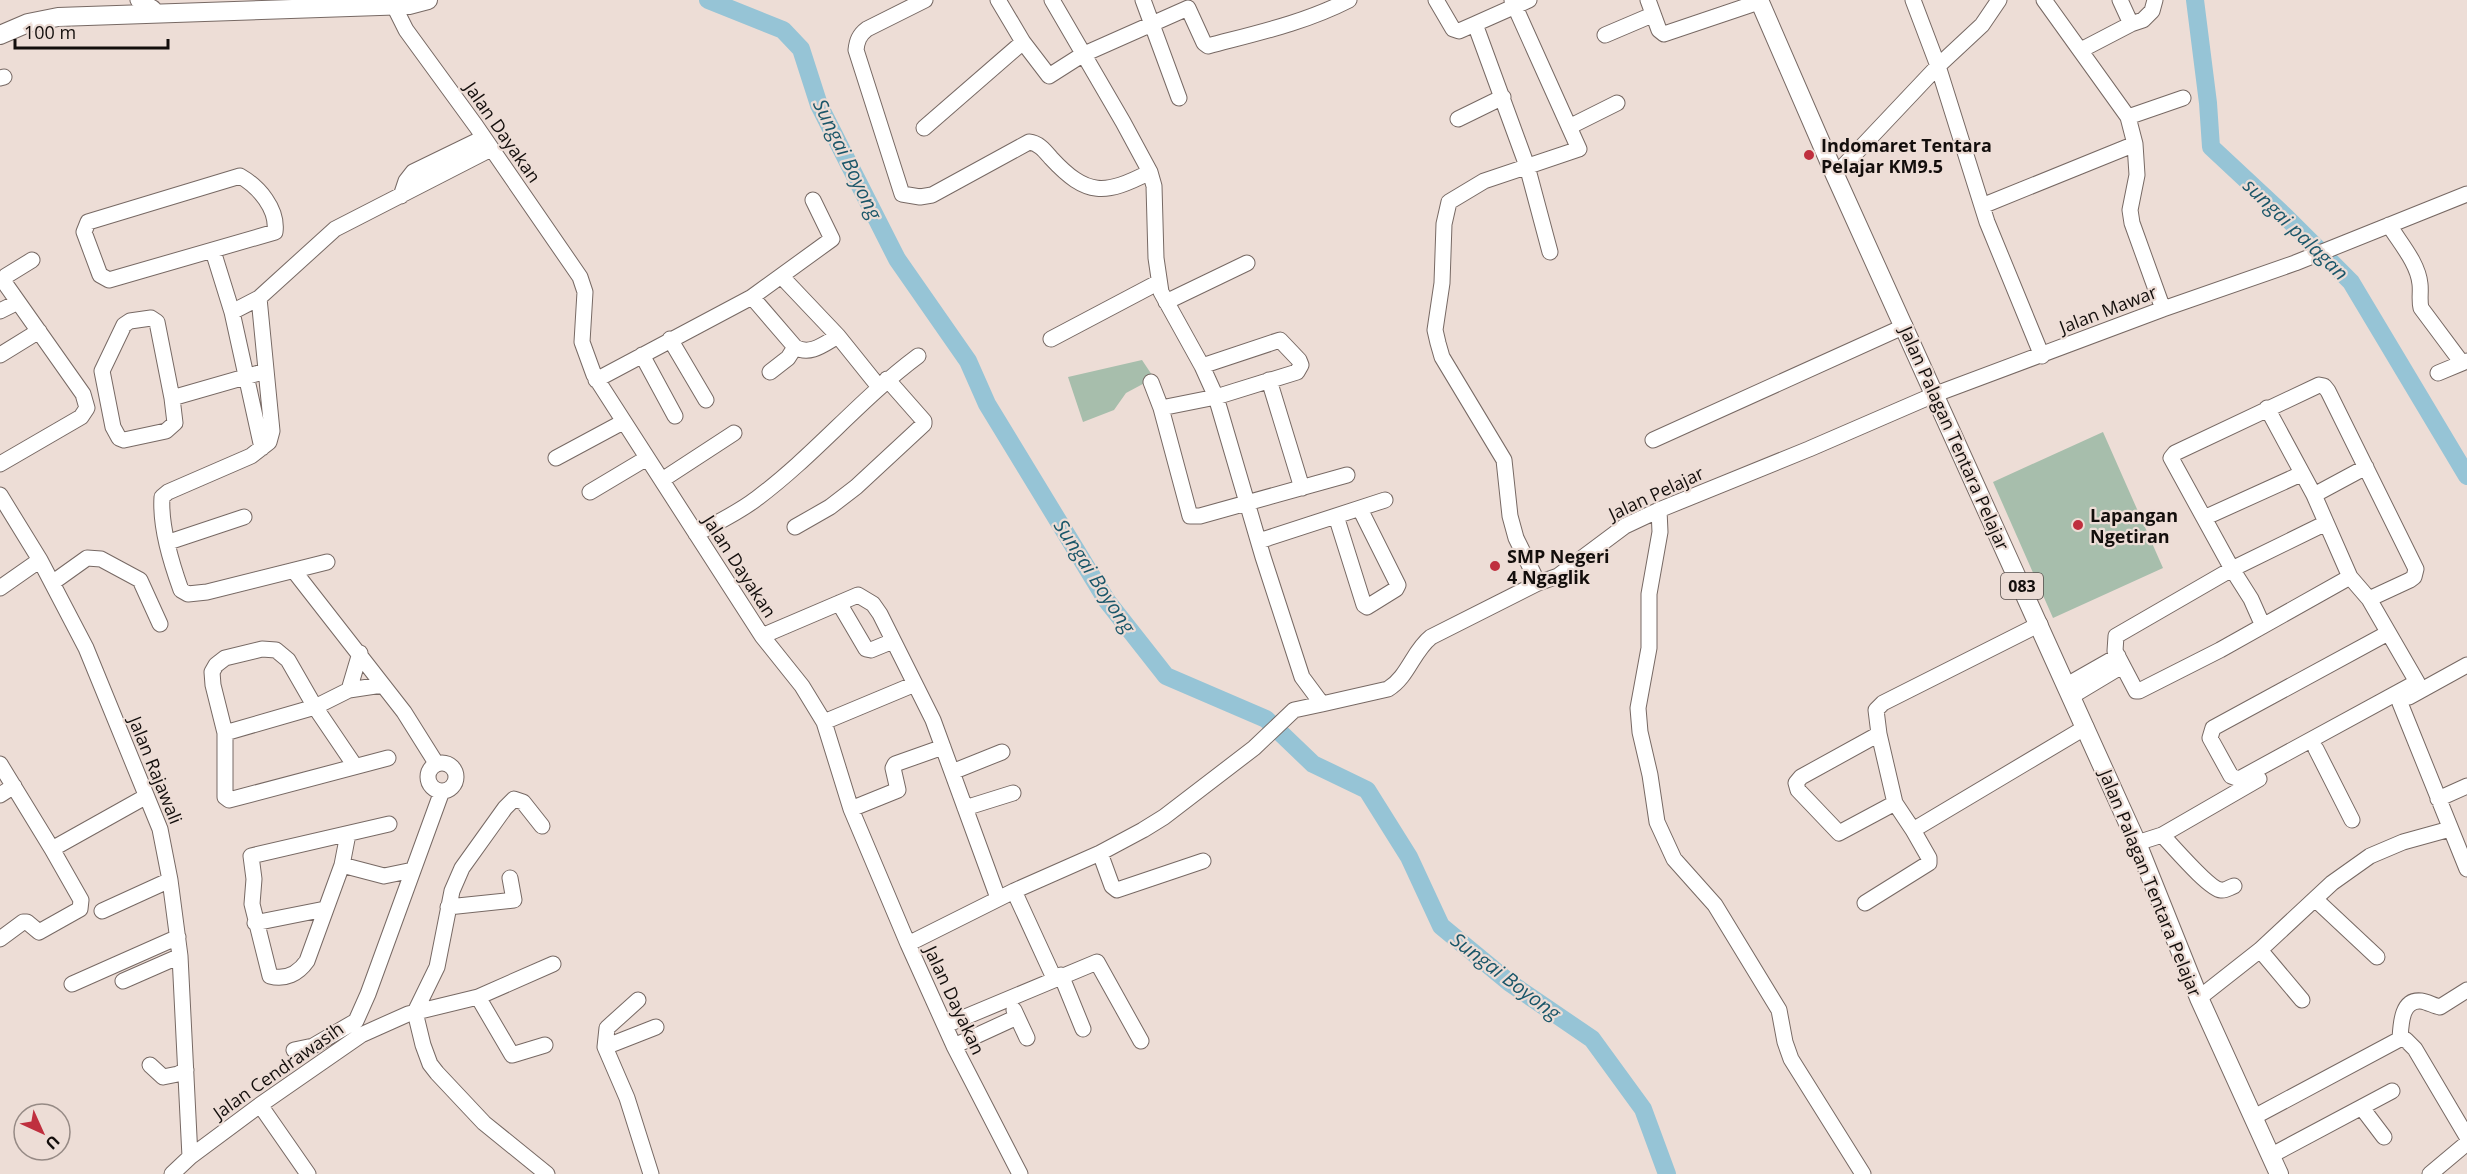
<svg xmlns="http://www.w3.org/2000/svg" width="2467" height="1174" font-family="'Open Sans',sans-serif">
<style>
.green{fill:#a7beac}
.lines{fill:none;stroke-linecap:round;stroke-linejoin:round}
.river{stroke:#96c4d6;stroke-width:18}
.minor-casing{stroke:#776964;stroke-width:17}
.major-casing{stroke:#776964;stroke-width:20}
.minor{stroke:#fff;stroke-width:15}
.major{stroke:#fff;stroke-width:18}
.poi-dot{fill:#bf2f3e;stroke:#edddd6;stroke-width:2}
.labels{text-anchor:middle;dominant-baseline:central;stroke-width:4.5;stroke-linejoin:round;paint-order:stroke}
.shield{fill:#edddd6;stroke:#544c49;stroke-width:1.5}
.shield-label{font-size:16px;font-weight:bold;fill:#130e0c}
.street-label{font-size:18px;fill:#130e0c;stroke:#edddd6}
.poi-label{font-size:18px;font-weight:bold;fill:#130e0c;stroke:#edddd6;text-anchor:start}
.water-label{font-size:20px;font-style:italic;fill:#1a5669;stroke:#edddd6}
</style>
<rect width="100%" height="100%" fill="#edddd6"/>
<path class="green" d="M1142 360 1154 378 1126 393 1114 410 1083 422 1068 377Z
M2103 432 2163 568 2053 618 1993 482Z"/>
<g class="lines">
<path class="river" d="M708 0 783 30 801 49 819 105 897 259 968 361 987 404 1107 601 1166 676 1266 719 1313 764 1367 790 1409 857 1441 926 1510 983 1592 1039 1643 1109 1667 1174
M2195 0 2208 103 2211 147 2286 217 2351 282 2467 476"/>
<g class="minor-casing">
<path id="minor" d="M138 0 153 8 154 14
M391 0 406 30 476 126 580 277 585 292 582 342 594 375 762 636 802 686 824 722 851 809 908 944 954 1046 1020 1174
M925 0 867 29C859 35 857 41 856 50L902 194 920 197 932 195 1029 142C1039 143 1045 151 1051 158 1087 197 1105 195 1150 172
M998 0 1023 42 1049 76 1082 55 1188 8 1204 43 1208 46C1257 33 1304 23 1349 0
M1052 0 1123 122 1150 172 1154 186 1156 258 1161 292 1202 366 1216 397 1263 557 1302 677 1322 704 1388 689C1408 677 1413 651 1431 637L1538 583 1558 576 1625 526 1659 510 1809 449 1936 394 2163 309 2295 263 2467 194
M1143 0 1179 98
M1436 0 1453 29 1459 31 1475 24 1527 166 1550 252
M1512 0 1579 149 1484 181 1449 202 1444 224 1442 283 1435 330 1438 343 1442 357 1504 460 1510 516 1516 538 1538 583
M1648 0 1659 30 1664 34 1759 2
M1913 0 1938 66 1987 222 2042 356
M2044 0 2128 117 2135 144 2137 175 2130 210 2132 223 2163 309
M2120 0 2131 24
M1475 24 1529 0
M1605 35 1652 15
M2081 50 2131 24 2143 20 2152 11 2155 0
M0 78 4 77
M2128 117 2183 98
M1458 119 1503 97
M1569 127 1617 103
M924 128 1023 42
M1835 175 1938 66 1982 25 1999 0
M240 176C259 187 278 209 275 232L109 280 100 275 84 232 88 222Z
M401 196 406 181 413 172 483 138
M1982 206 2135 144
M2389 225C2400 243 2418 263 2420 284 2421 292 2419 300 2421 308L2462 363
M213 251 232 312 262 448
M782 277 838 336 879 387
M752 297 795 347C810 356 824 344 838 336
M259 298 272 431 269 442 251 456 168 492 162 497C160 527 171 562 181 590L188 594 207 592 327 562
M1166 302 1247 263
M0 311 18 302
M232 312 259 298 335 229 491 149
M670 339 706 400
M1051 339 1159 282
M0 355 39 331
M642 355 675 416
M770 372 788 358 795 347
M2438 373 2467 361
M596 380 752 297 832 239 813 200
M1269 380 1302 488
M1151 382 1161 408 1190 516H1200L1347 475
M172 398 175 423 166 431 124 440 119 438 113 427 102 371 124 325 130 321 151 318 157 322 172 398 266 371
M1161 408 1216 397 1297 372 1301 365 1299 360 1280 340 1202 366
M2267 408 2314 495 2350 577 2369 599 2417 682 2239 779 2231 776 2210 738 2213 728 2388 633
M1653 440 1905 326
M556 458 623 422
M0 464 81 417 87 408 83 394 4 282 6 276 32 260
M662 480 734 433
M590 492 647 458
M0 495 40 560 86 648 160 829 170 880 180 956 190 1157
M2314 495 2366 467
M1659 510 1660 532 1649 594V648L1638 708 1640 732 1650 775 1657 822 1674 859 1715 905 1779 1010 1785 1042 1791 1059 1863 1174
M1336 516 1364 605 1367 607 1396 589 1398 585 1360 509
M2204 518 2301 474
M2326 523 2232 569 2116 636 2115 651 2136 691H2139L2220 650 2350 577
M795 527 830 507 856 487 924 424V421L887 379
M696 534C716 523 738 513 756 499 814 456 860 399 918 356
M1259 541 1385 500
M169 542 244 517
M294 571 404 712 436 763
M52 583 87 558 101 559 140 580 160 624
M0 588 40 560
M839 603 866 649 871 650 893 641
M2040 624 1883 703 1876 710 1879 734 1895 803 1913 830 2086 727
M2263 626 2251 599 2232 569 2171 458 2175 453 2319 385 2324 386 2328 391 2416 569 2414 577 2410 580 2369 599
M762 636 858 595 873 604 880 614 933 720 998 898
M2067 685 2118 656
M349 690 360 653
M2072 696 2122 666
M2409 697 2467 665
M2400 703 2467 869
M824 722 915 684
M225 733 315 707 349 690 382 685
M1879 734 1801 777 1796 783 1798 790 1839 833 1895 803
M2316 749 2352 820
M428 777a14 14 0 1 1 28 0a14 14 0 1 1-28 0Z
M0 764 52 849 145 797
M355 766 315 707 288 660 276 650 262 649 225 658 216 665 212 672 213 685 225 733V797L229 800 388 758
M952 772 1002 752
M0 795 14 786
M2438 799 2467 786
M965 808 1013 793
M851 809 898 790 893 768 895 764 943 747
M542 826 523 802 514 799 505 808 462 868 452 891 437 967 415 1012 423 1045 430 1064 437 1073 484 1123 547 1174
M348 834 342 865 307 961C298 974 285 980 270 976L252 904 254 879 251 856 389 824
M2162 835C2172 845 2209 889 2221 890 2225 891 2230 887 2234 886
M2137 843 2162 835 2259 779
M1100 853 1112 886 1117 890 1203 861
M342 865 384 876 413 870
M1014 891 1054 978
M2315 899 2377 957
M1865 903 1929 863V858L1913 830
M448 907 514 900 510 878
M102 911 170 880
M255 923 325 909
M0 939 23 922H27L39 932 80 909 81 900 52 849
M908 944 1014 891 1100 853 1143 830 1164 817 1254 748 1294 710 1322 704
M2260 950 2302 1000
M1061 975 1083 1029
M123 981 180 956
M72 984 178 937
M478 997 512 1055 545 1045
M2199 998 2260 950 2332 883 2370 856 2403 842 2450 829
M638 1000 607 1028 605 1047 627 1098 651 1174
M1014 1010 1027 1038
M946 1025 1097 962 1141 1041
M2400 1039C2401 1025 2401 999 2421 1001 2428 1002 2434 1006 2440 1007L2467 990
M954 1046 1017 1017
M605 1047 656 1027
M294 1050 313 1046 356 1021 368 994 442 791
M150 1065 163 1077 178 1074 186 1070
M260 1105 308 1174
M2362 1108 2384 1137
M2254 1117 2400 1039 2406 1040 2415 1049 2467 1137
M2270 1156 2392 1091
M172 1174 190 1157 260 1105 361 1035 408 1014 478 997 553 964
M2430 1174 2467 1143"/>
</g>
<g class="major-casing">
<path id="major" d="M1759 0 1835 175 2137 843 2199 998 2279 1174
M0 35 28 23 58 17 409 5 428 0"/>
</g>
<use href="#minor" class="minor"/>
<use href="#major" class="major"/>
</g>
<g class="poi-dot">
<circle cx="1809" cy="155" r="6"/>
<circle cx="2078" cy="525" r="6"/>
<circle cx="1495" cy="566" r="6"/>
</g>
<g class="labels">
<rect class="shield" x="2001" y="573" width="42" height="26" rx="4.5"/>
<g class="shield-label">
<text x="2022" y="586">083</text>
</g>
<g class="street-label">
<text transform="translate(503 132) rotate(55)">Jalan Dayakan</text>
<text transform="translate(2108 309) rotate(-21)">Jalan Mawar</text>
<text transform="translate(1955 438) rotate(66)">Jalan Palagan Tentara Pelajar</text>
<text transform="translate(1656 493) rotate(-25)">Jalan Pelajar</text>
<text transform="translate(740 566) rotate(57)">Jalan Dayakan</text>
<text transform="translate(156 770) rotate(68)">Jalan Rajawali</text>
<text transform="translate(2151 883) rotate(68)">Jalan Palagan Tentara Pelajar</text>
<text transform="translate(955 1000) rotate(65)">Jalan Dayakan</text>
<text transform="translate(278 1070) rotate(-35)">Jalan Cendrawasih</text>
</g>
<g class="poi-label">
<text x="1821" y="145">Indomaret Tentara<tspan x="1821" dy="21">Pelajar KM9.5</tspan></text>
<text x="2090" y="515">Lapangan<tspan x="2090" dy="21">Ngetiran</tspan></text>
<text x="1507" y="556">SMP Negeri<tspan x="1507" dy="21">4 Ngaglik</tspan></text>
</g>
<g class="water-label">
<text transform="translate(848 159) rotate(64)">Sungai Boyong</text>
<text transform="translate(2296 229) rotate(44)">sungai palagan</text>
<text transform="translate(1095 576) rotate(57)">Sungai Boyong</text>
<text transform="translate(1506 976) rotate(37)">Sungai Boyong</text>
</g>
</g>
<g transform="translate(42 1132) rotate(135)"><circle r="28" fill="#edddd6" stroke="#968a85" stroke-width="1.5"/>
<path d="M0-4.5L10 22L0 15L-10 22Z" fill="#bf2f3e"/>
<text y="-9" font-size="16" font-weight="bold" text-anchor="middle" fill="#130e0c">U</text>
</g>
<path d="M15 39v9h153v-9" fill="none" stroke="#130e0c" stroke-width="3"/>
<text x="24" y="39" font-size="18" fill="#130e0c" stroke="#edddd6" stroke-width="4.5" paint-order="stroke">100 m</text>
</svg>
